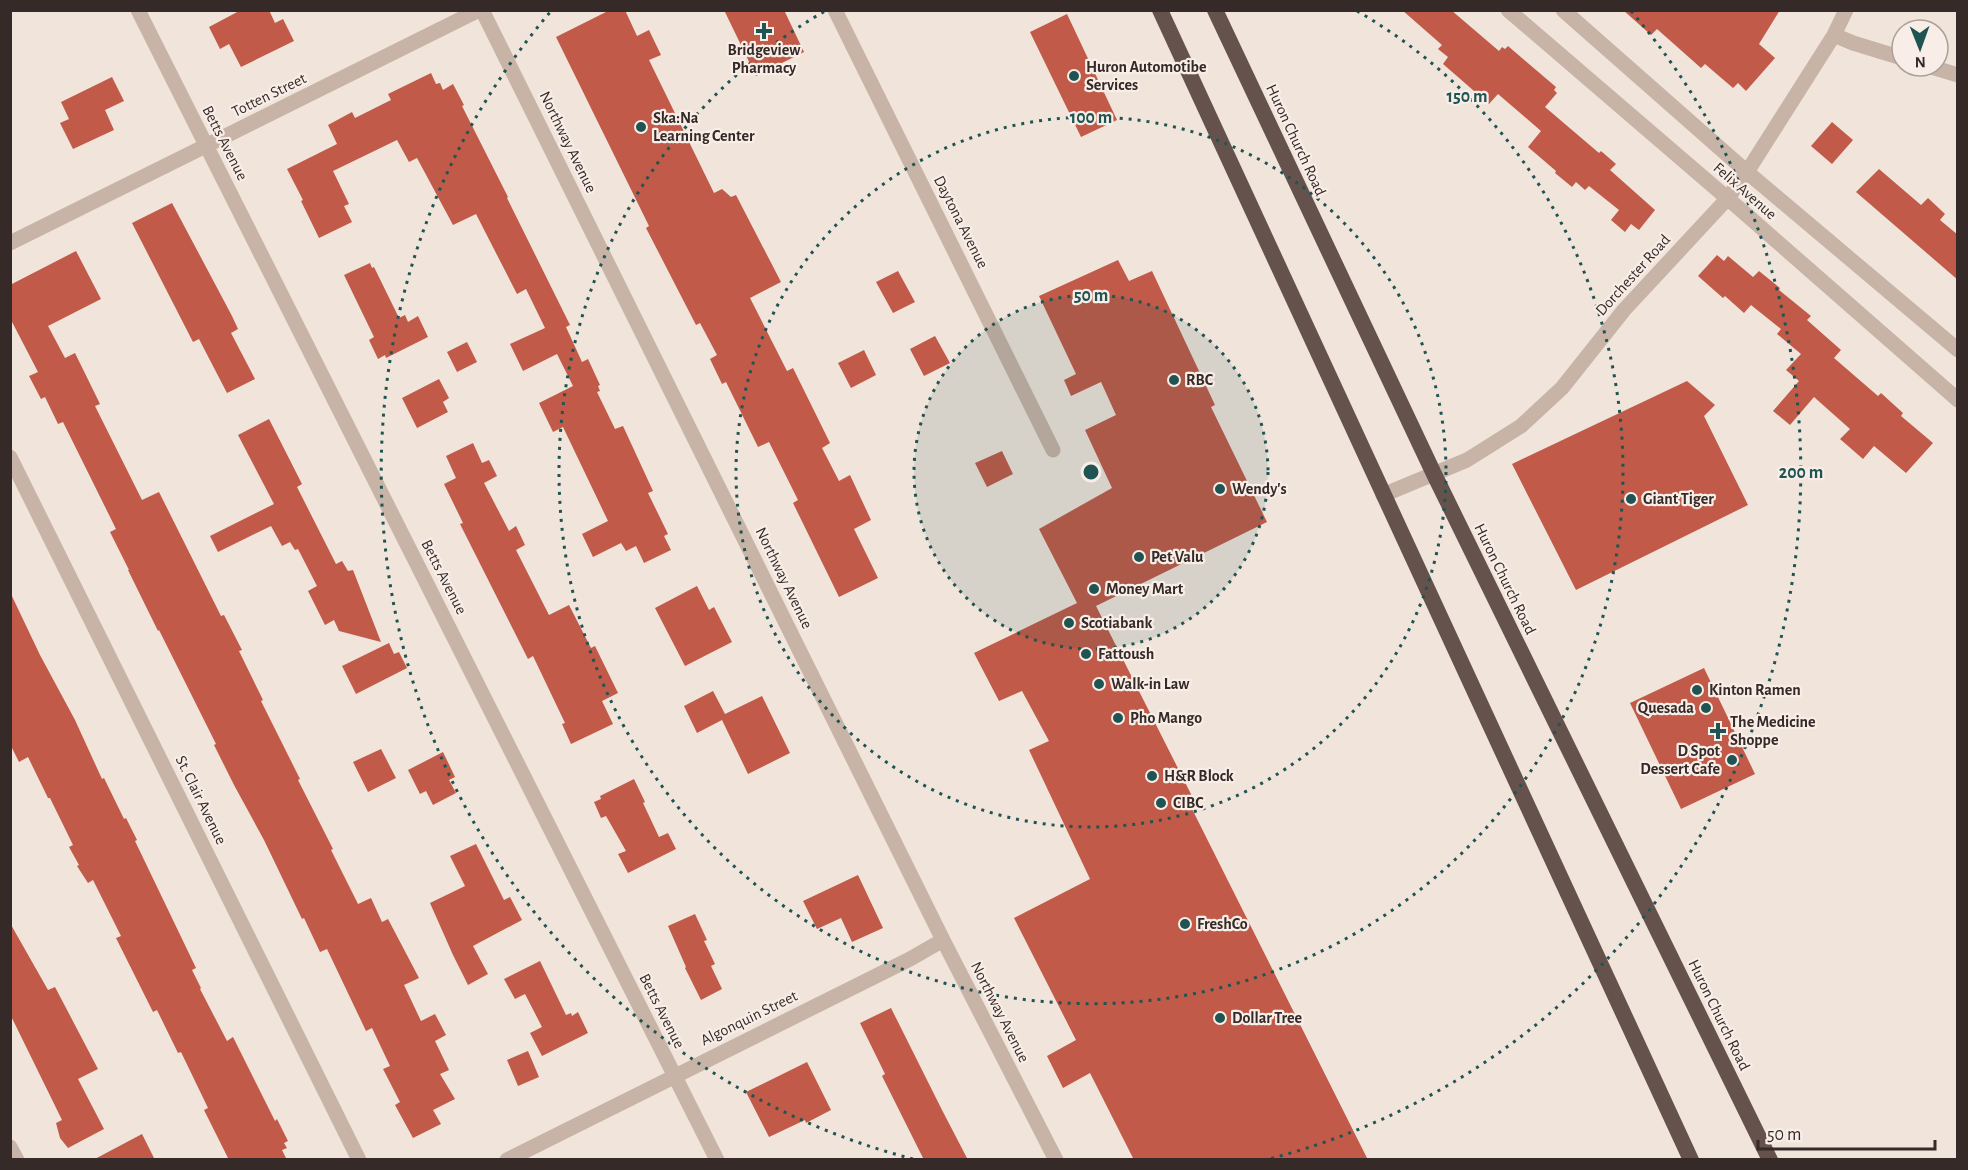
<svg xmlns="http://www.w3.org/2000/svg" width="1968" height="1170" font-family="'Alegreya Sans',sans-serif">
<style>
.building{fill:#c15a48}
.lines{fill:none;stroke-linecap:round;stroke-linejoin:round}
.minor{stroke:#c8b3a7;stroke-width:15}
.trunk{stroke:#66524c;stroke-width:16}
.ring{fill:none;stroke:#1f5453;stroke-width:3;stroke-dasharray:3 6}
.poi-dot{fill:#1f5453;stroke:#f8eee7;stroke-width:2}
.labels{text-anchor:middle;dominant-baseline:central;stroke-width:4.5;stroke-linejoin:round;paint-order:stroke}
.poi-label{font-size:16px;font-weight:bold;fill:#352a27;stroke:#f8eee7;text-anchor:start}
.street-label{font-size:16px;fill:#352a27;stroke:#f8eee7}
.centre{fill:#1f5453;stroke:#f8eee7;stroke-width:3}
.ring-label{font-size:18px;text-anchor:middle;font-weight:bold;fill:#1f5453;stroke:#f8eee7;stroke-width:4.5;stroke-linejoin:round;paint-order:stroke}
</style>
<rect width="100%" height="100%" fill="#f0e4db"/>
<path class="building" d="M241 10H269L275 23 283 19 294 41 241 67 229 44 220 49 209 27Z
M610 10H625L637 36 649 30 661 55 649 60 714 193 722 189 731 197 736 195 781 282 750 298 787 371 793 368 830 443 822 448 839 481 850 475 871 520 854 529 878 578 839 597 793 503 798 500 769 442 758 447 726 382 722 384 710 359 717 355 700 323 696 325 646 228 649 226 556 37Z
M724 10H784L804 52 756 76Z
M1402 10H1451L1499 51 1502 47 1505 49 1508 46 1556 87 1554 90 1557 93 1545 107 1599 153 1601 151 1616 164 1610 170 1655 210 1639 230 1631 224 1625 232 1611 220 1619 210 1589 186 1585 190 1576 182 1572 187 1555 173 1556 171 1528 147 1541 131 1498 94 1489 104 1443 64 1448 57 1438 49 1442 45Z
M1623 10H1780L1759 44 1775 58 1746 91 1738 83 1733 88 1705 64 1701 68 1657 29 1651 35Z
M1067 14 1117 120 1081 137 1030 32Z
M431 73 436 84 440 83 443 90 453 84 464 105 462 106 508 197 507 198 570 325 566 327 582 362 588 359 600 385 598 386 600 391 597 392 615 429 623 426 653 491 648 493 668 534 664 536 671 550 644 563 636 546 626 551 621 543 593 557 582 534 608 521 563 427 553 432 539 403 573 386 557 354 523 371 510 344 545 328 526 289 517 294 476 214 453 225 417 158 409 162 397 140 333 171 349 204 344 206 352 222 319 238 301 201 303 200 287 169 337 144 328 125 352 112 355 118 391 100 388 94Z
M112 77 124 101 105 110 114 130 73 149 60 123 69 119 61 102Z
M1832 122 1853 140 1832 164 1811 146Z
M1879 169 1921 205 1928 198 1945 214 1940 220 1958 235V280L1856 192Z
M172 203 232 316 238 329 231 333 255 379 227 393 199 339 193 342 132 223Z
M76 251 101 299 48 326 65 358 75 353 100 404 95 406 142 500 159 492 221 616 224 615 242 650 239 651 263 700 261 701 300 779 298 780 333 849 331 850 358 904 371 898 382 922 388 919 419 978 404 985 421 1021 435 1014 446 1035 435 1041 449 1070 440 1074 455 1099 433 1110 441 1124 413 1138 395 1105 400 1102 383 1069 390 1066 372 1028 366 1031 327 949 320 952 304 918 302 919 264 840 234 785 214 745 216 744 159 630 158 631 128 570H129L110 532 116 529 63 422 58 424 45 397 41 399 29 376 38 372 10 318V285Z
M1717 255 1724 261 1728 256 1753 277 1759 271 1780 288 1779 290 1811 316 1807 320 1841 350 1834 358 1878 396 1881 393 1903 413 1901 416 1933 443 1906 473 1874 446 1863 459 1840 439 1850 429 1814 397 1790 425 1773 411 1799 381 1786 370 1801 354 1777 334 1781 329 1751 305 1744 313 1725 296 1723 298 1698 276Z
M1118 260 1129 281 1152 271 1215 405 1211 407 1267 522 1096 606 1196 804 1191 807 1368 1160H1134L1090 1073 1063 1088 1047 1056 1076 1040 1014 918 1090 879 1029 750 1049 741 1022 691 999 701 974 653 1077 603 1039 529 1112 488 1085 430 1116 415 1101 382 1071 396 1064 380 1076 374 1039 296Z
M370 263 372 268 374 267 399 318 405 315 408 322 418 316 428 337 386 358 385 355 378 359 369 340 374 337 344 275Z
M898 271 915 302 893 313 876 282Z
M935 336 950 363 924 376 910 349Z
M467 342 477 362 457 372 447 352Z
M864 350 876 375 851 388 838 363Z
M439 379 449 398 443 402 448 412 417 428 402 398Z
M1687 381 1715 405 1704 416 1748 505 1576 590 1512 464Z
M269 419 302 484 297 487 336 564 342 561 348 571 353 570 381 642 339 631 334 620 325 625 308 591 317 586 298 549 295 550 290 542 282 546 271 526 218 552 210 536 274 504 238 435Z
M473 443 482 463 489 460 497 476 484 483 509 531 516 526 525 545 516 550 549 615 569 605 591 648 595 646 618 693 602 701 613 724 571 744 562 724 565 723 533 656 528 659 460 524 463 523 444 484 456 478 446 456Z
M1002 451 1013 474 987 487 975 463Z
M697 586 709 610 714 607 732 642 685 666 655 608Z
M10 592 40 655 75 720 102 779 104 778 124 819 126 818 137 840 135 841 196 968 192 970 201 988 200 989 227 1041 233 1037 275 1121 277 1119 288 1141 284 1143 287 1148 282 1150 287 1160H229L204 1110 208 1108 181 1052 178 1053 157 1010 153 1012 116 938 121 936 93 880 88 883 77 866 79 865 69 847 73 845 50 798H48L28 757 19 762 10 744Z
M389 643 394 654 399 652 407 668 356 694 342 666Z
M1704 668 1755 774 1681 809 1630 703Z
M713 691 725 714 762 696 790 753 748 774 722 720 697 733 684 706Z
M381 749 396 778 368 792 353 762Z
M443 752 455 777 449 780 456 793 433 805 426 791 420 794 408 770Z
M634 779 645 802 643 803 659 837 668 833 676 849 628 873 618 854 626 851 606 816 601 818 594 802 601 799 600 796Z
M476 844 504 900 510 897 522 920 473 946 488 974 468 985 453 955 430 903 465 886 450 856Z
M858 875 883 928 852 942 841 918 817 929 803 901Z
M695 914 707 940 704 941 715 964 711 966 722 989 701 1000 685 968 686 967 668 926Z
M10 923 48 990 55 987 98 1069 78 1079 104 1129 68 1148 60 1138 56 1123 62 1120 10 1014Z
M540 961 566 1015 571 1013 572 1016 578 1012 588 1033 542 1056 530 1033 542 1027 525 994 515 999 504 979Z
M891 1008 942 1110 968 1160H924L882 1076 885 1074 860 1023Z
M528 1051 539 1077 518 1086 507 1060Z
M807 1062 831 1110 806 1123 805 1120 769 1137 746 1092Z
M142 1134 155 1160H93Z"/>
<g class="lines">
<path class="minor" d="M138 10 717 1160
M482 10 943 940 1056 1160
M835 10 1053 450
M1508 10 1741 210 1958 400
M1563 10 1747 172 1958 350
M1834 35 1853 43 1902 58
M1928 66 1958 75
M10 243 479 10
M10 457 359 1160
M1383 495 1467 460 1521 426 1562 388 1624 310 1727 199 1747 172 1834 35 1846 10
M10 1147 17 1160
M507 1160 910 959 943 940"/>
<path class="trunk" d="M1160 10 1691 1160
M1215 10 1434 474 1770 1160"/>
</g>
<circle cx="1091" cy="472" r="177" fill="#1f5453" fill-opacity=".12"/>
<g class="ring">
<circle cx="1091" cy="472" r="177"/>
<circle cx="1091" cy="472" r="355"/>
<path d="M1357 11A532 532 0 1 1 825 11"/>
<path d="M913 1159A710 710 0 0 1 551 11M1631 11A710 710 0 0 1 1269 1159"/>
</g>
<g class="poi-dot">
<path d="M761 22h6v6h6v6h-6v6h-6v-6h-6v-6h6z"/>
<circle cx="1074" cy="76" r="6"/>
<circle cx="641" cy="127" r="6"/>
<circle cx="1174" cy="380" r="6"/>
<circle cx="1220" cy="489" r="6"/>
<circle cx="1631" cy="499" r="6"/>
<circle cx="1139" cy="557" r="6"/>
<circle cx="1094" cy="589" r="6"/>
<circle cx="1069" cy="623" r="6"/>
<circle cx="1086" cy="654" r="6"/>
<circle cx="1099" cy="684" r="6"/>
<circle cx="1697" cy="690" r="6"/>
<circle cx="1706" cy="708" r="6"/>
<circle cx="1118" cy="718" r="6"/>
<path d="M1715 722h6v6h6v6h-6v6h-6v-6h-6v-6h6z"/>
<circle cx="1732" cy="760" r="6"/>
<circle cx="1152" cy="776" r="6"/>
<circle cx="1161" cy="803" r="6"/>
<circle cx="1185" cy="924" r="6"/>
<circle cx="1220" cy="1018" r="6"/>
</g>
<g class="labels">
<g class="poi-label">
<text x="764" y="50" text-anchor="middle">Bridgeview<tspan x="764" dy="18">Pharmacy</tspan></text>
<text x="1086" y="67">Huron Automotibe<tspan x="1086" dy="18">Services</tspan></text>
<text x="653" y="118">Ska:Na<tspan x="653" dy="18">Learning Center</tspan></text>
<text x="1186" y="380">RBC</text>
<text x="1232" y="489">Wendy's</text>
<text x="1643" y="499">Giant Tiger</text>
<text x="1151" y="557">Pet Valu</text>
<text x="1106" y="589">Money Mart</text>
<text x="1081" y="623">Scotiabank</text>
<text x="1098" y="654">Fattoush</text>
<text x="1111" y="684">Walk-in Law</text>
<text x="1709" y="690">Kinton Ramen</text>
<text x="1694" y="708" text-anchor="end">Quesada</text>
<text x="1130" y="718">Pho Mango</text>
<text x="1730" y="722">The Medicine<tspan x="1730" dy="18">Shoppe</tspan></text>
<text x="1720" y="751" text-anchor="end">D Spot<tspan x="1720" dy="18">Dessert Cafe</tspan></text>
<text x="1164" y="776">H&amp;R Block</text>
<text x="1173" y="803">CIBC</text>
<text x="1197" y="924">FreshCo</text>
<text x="1232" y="1018">Dollar Tree</text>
</g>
<g class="street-label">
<text transform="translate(269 95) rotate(-26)">Totten Street</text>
<text transform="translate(1296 140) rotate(65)">Huron Church Road</text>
<text transform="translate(568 142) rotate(64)">Northway Avenue</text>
<text transform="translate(225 143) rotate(63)">Betts Avenue</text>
<text transform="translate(1745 191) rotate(41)">Felix Avenue</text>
<text transform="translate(961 222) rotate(63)">Daytona Avenue</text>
<text transform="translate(1633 275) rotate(-48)">Dorchester Road</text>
<text transform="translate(444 577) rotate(63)">Betts Avenue</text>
<text transform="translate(784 578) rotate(64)">Northway Avenue</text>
<text transform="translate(1505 579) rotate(64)">Huron Church Road</text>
<text transform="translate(201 800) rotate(64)">St. Clair Avenue</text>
<text transform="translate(662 1011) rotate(63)">Betts Avenue</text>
<text transform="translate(1000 1012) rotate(63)">Northway Avenue</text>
<text transform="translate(1719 1015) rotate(64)">Huron Church Road</text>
<text transform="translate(749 1018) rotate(-26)">Algonquin Street</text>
</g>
</g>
<circle cx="1091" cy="472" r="9" class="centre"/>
<g class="ring-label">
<text x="1467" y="102">150 m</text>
<text x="1091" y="123">100 m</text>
<text x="1091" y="301">50 m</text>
<text x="1801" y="478">200 m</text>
</g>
<rect width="1968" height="1170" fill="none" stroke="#352a27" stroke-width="24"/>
<g transform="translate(1920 48) rotate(179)"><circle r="28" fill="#f8eee7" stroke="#aaa09a" stroke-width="1.5"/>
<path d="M0-4.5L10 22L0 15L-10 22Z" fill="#1f5453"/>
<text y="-9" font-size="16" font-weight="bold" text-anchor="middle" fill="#352a27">N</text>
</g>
<path d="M1758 1140v9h177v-9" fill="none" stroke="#352a27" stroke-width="3"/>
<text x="1767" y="1140" font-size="18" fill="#352a27" stroke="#f8eee7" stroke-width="4.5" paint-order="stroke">50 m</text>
</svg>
